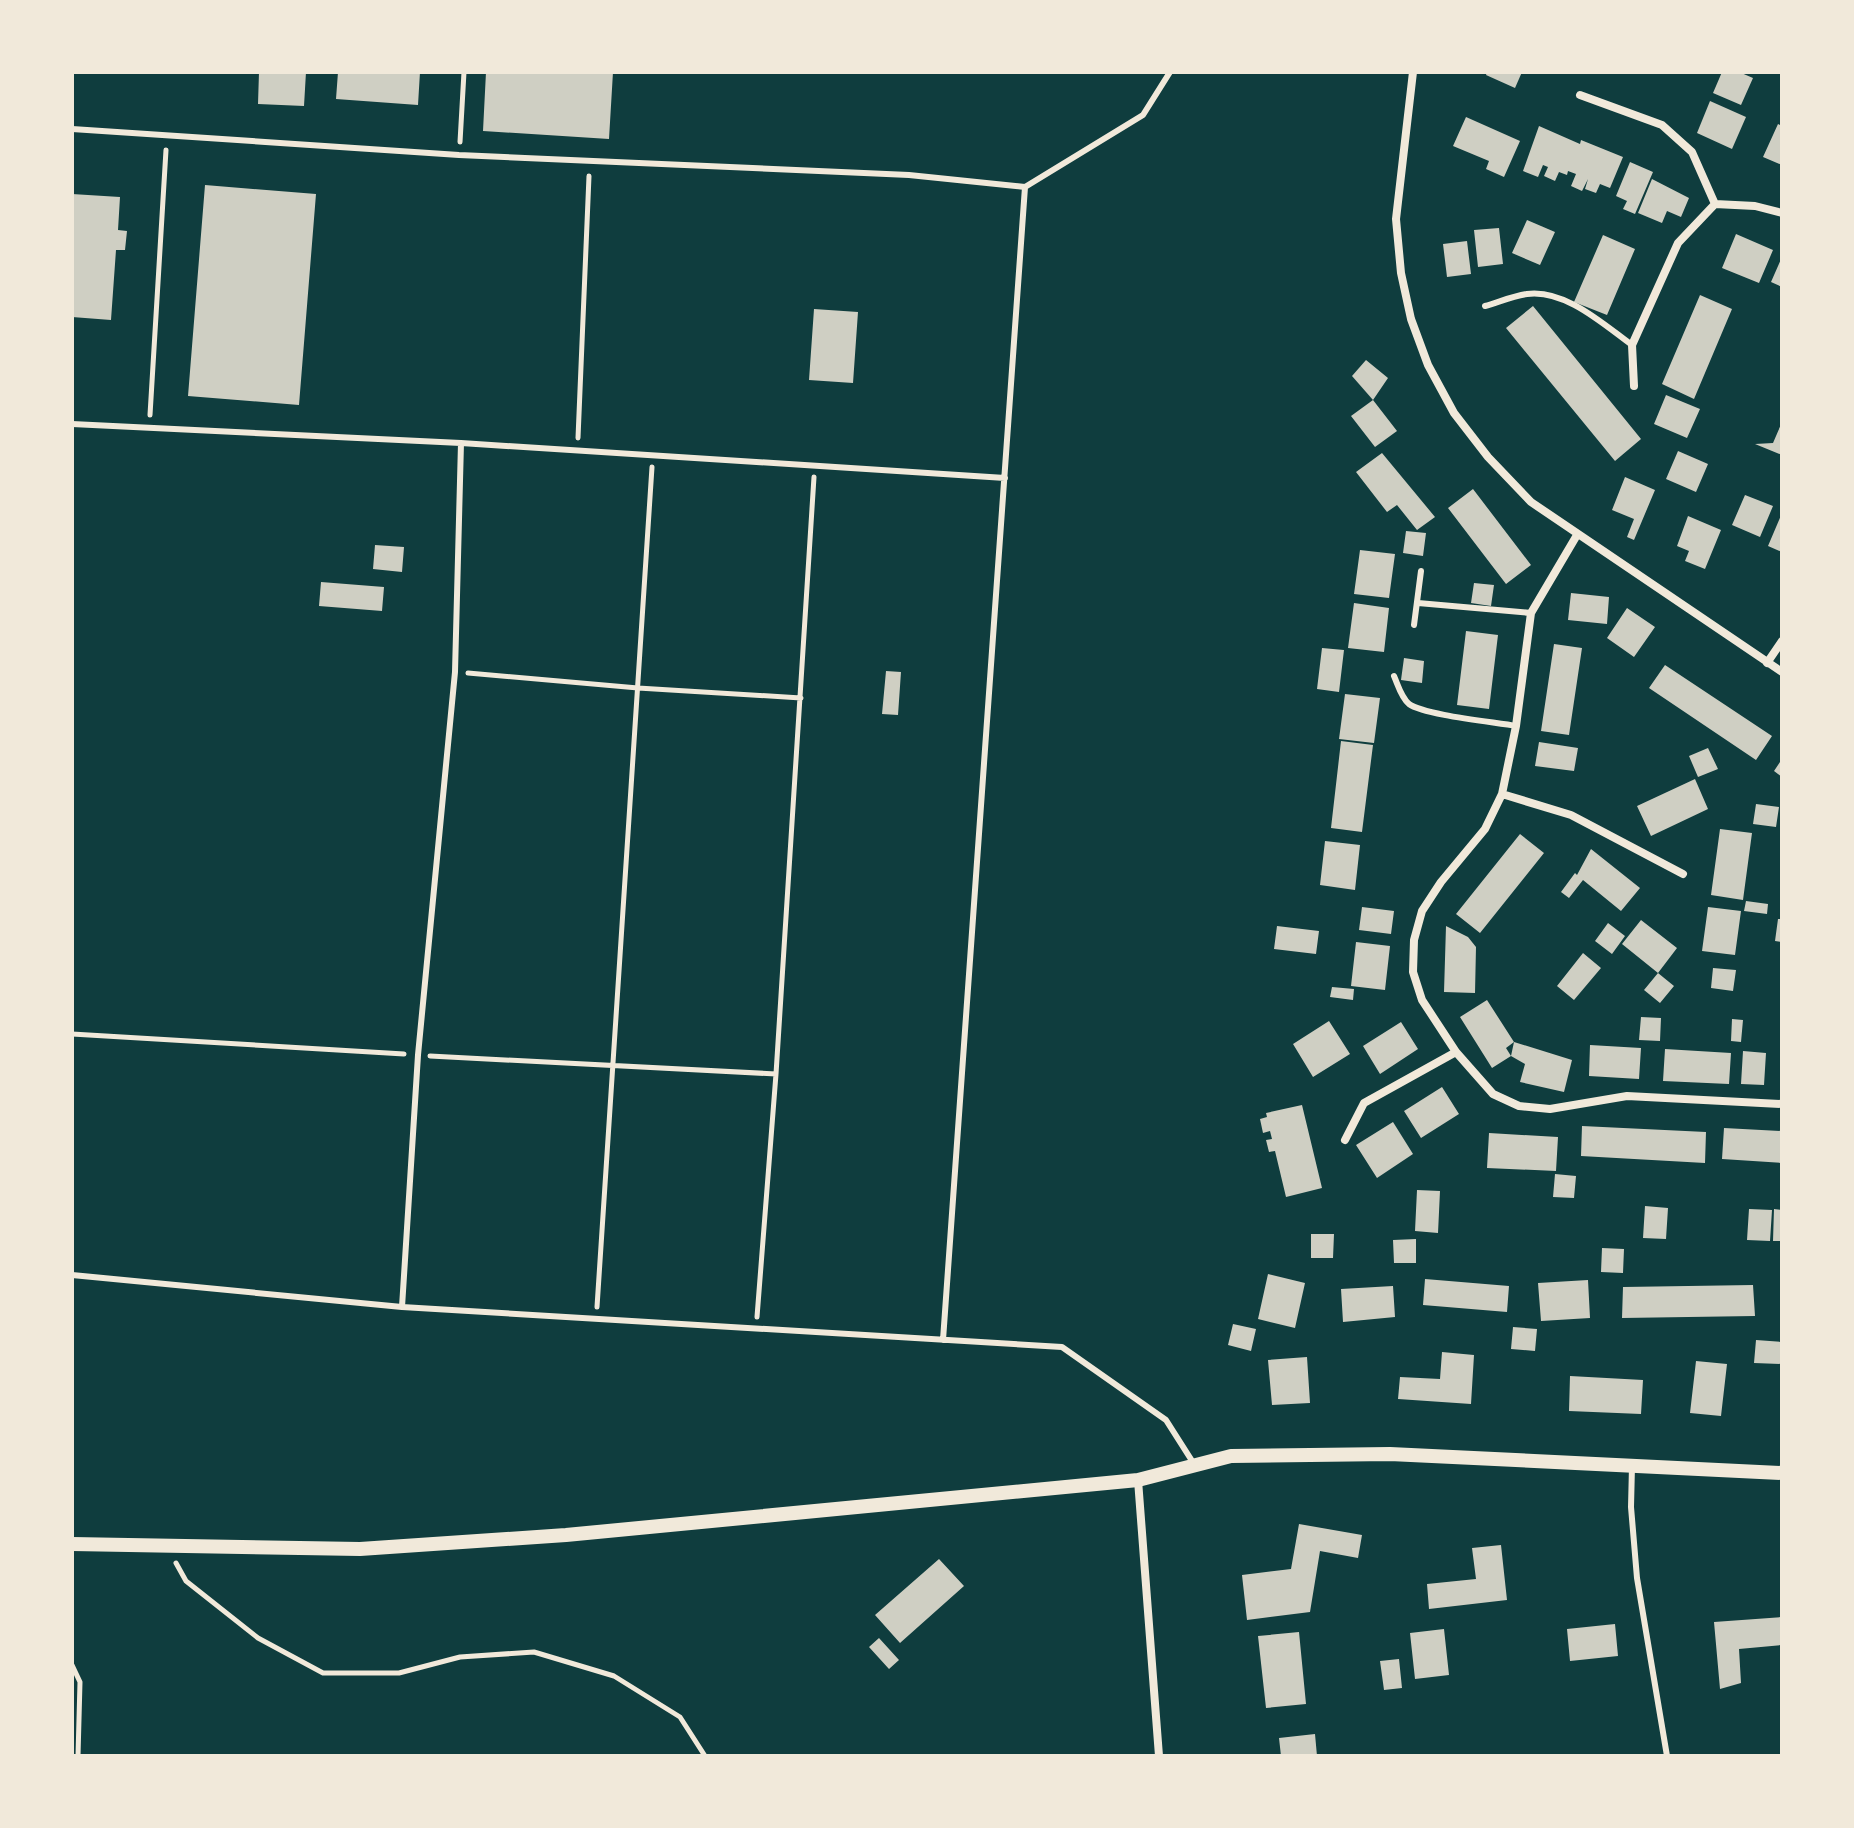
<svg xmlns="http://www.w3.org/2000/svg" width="1854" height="1828" font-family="Barlow,sans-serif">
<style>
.building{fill:#cfcfc3}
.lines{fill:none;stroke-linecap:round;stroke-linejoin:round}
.path{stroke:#f1e9da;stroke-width:5}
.service{stroke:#f1e9da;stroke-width:6}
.minor{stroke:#f1e9da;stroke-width:8}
.tertiary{stroke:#f1e9da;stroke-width:14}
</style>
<rect width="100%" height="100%" fill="#0f3d3e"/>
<path class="building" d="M259 72H306L304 106 258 104Z
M338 72H420L418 105 336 99Z
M486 72H613L609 139 483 131Z
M1487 72H1522L1515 88 1486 75Z
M1722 72H1739L1753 78 1741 105 1713 93Z
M1710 101 1746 117 1732 149 1697 133Z
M1466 117 1520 141 1504 177 1486 169 1489 161 1453 146Z
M1778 124 1782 126V165L1763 157Z
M1539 126 1580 144 1581 140 1623 157 1610 188 1600 184 1596 193 1585 189 1588 179 1582 191 1571 186 1576 174 1568 171 1567 175 1559 172 1555 181 1544 176 1548 167 1543 165 1538 177 1523 171Z
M1630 162 1653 172 1635 214 1623 209 1627 201 1616 196Z
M1652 179 1689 198 1681 217 1667 211 1662 223 1638 213Z
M205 185 316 194 299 405 188 396Z
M72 194 120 197 118 230 127 231 125 250H116L111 320 72 317Z
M1527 220 1555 232 1540 265 1512 253Z
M1499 228 1503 264 1478 267 1474 230Z
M1736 234 1773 250 1759 283 1722 268Z
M1603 235 1635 249 1607 315 1574 302Z
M1467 241 1471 274 1447 277 1443 244Z
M1782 257V287L1771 282Z
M1700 295 1732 309 1694 399 1662 384Z
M1533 306 1641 439 1615 461 1506 328Z
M814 309 858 312 853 383 809 380Z
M1366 360 1388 378 1373 400 1352 376Z
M1666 395 1700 409 1687 438 1654 424Z
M1373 400 1397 431 1375 447 1351 416Z
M1782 422V455L1755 444 1773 443Z
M1678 451 1708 464 1696 492 1666 479Z
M1382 453 1435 517 1417 530 1397 505 1387 512 1356 472Z
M1625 477 1655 490 1634 540 1627 537 1634 519 1612 510Z
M1473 489 1531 565 1506 584 1448 508Z
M1745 495 1773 506 1760 537 1732 525Z
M1782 513V552L1768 546Z
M1688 516 1721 530 1705 569 1685 561 1689 551 1677 546Z
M1406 531 1426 533 1423 556 1403 553Z
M375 545 404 547 402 572 373 569Z
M1360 550 1395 554 1389 598 1354 594Z
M321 582 384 587 382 611 319 606Z
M1474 583 1494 585 1491 606 1471 603Z
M1571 593 1609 597 1607 624 1568 620Z
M1354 603 1389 608 1384 652 1348 648Z
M1627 608 1655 627 1634 657 1607 638Z
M1466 631 1498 635 1489 709 1457 705Z
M1554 644 1582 648 1569 735 1541 731Z
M1322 648 1344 650 1339 692 1317 689Z
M1404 658 1424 661 1422 683 1401 680Z
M1665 665 1772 736 1756 760 1649 688Z
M886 671 901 672 898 715 882 714Z
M1345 694 1380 698 1374 743 1339 739Z
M1341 741 1373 745 1362 832 1331 828Z
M1539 742 1578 748 1574 771 1535 766Z
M1708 748 1718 769 1698 777 1689 756Z
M1782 759V777L1774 771Z
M1695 779 1708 809 1651 836 1637 806Z
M1756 804 1779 807 1776 827 1753 824Z
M1720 829 1752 833 1743 900 1711 895Z
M1520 834 1544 853 1480 933 1456 914Z
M1325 841 1360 845 1355 890 1320 885Z
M1591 849 1640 888 1621 911 1583 880 1569 898 1561 892 1575 873 1577 875Z
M1746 901 1768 904 1767 914 1744 911Z
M1362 907 1394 911 1391 934 1359 930Z
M1708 907 1741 911 1735 955 1702 951Z
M1778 919H1782V942L1775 941Z
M1641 920 1677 948 1658 973 1622 944Z
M1608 923 1625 936 1612 954 1595 941Z
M1277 926 1319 931 1316 954 1274 949Z
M1446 926 1468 937 1476 947 1475 993 1444 992Z
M1356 942 1390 946 1385 990 1351 986Z
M1583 953 1601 968 1574 1000 1557 986Z
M1713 968 1736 970 1733 991 1711 988Z
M1658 973 1674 986 1660 1003 1644 990Z
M1332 987 1354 989 1353 1000 1330 997Z
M1487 1000 1514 1042 1572 1060 1564 1092 1520 1082 1525 1064 1511 1056 1514 1042 1506 1048 1511 1056 1492 1068 1460 1017Z
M1641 1017 1661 1018 1660 1041 1639 1040Z
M1732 1019 1743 1020 1741 1042 1731 1041Z
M1329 1021 1350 1054 1313 1077 1293 1044Z
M1401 1022 1418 1049 1380 1074 1363 1046Z
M1590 1045 1641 1048 1639 1079 1589 1076Z
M1665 1049 1731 1053 1729 1084 1663 1081Z
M1743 1051 1766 1053 1764 1085 1741 1084Z
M1442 1087 1459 1114 1421 1138 1404 1111Z
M1302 1105 1322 1188 1286 1197 1275 1151 1269 1152 1266 1140 1272 1139 1270 1131 1263 1133 1260 1119 1267 1117 1266 1113Z
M1393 1122 1413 1154 1377 1178 1356 1145Z
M1582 1126 1706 1132 1705 1163 1581 1156Z
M1724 1128 1782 1131V1163L1722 1159Z
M1489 1133 1558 1137 1556 1171 1487 1168Z
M1555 1174 1576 1176 1574 1198 1553 1197Z
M1417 1190 1440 1191 1438 1233 1415 1231Z
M1645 1206 1668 1208 1666 1239 1643 1238Z
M1749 1209 1772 1210 1770 1241 1747 1240Z
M1774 1209 1782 1210V1241H1773Z
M1311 1234H1334L1333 1258H1311Z
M1416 1239V1263H1394L1393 1240Z
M1602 1248 1624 1249 1623 1273 1601 1272Z
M1268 1274 1305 1283 1295 1328 1258 1319Z
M1425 1279 1509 1286 1507 1312 1423 1305Z
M1588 1280 1590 1318 1541 1321 1538 1283Z
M1753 1285 1755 1316 1622 1318 1623 1287Z
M1393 1286 1395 1317 1343 1322 1341 1289Z
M1233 1324 1256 1329 1251 1351 1228 1345Z
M1513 1327 1537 1329 1535 1351 1511 1349Z
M1756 1340 1782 1342V1364L1754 1363Z
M1442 1352 1474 1355 1471 1404 1398 1399 1400 1377 1440 1379Z
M1307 1357 1310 1403 1272 1405 1268 1360Z
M1696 1361 1727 1364 1721 1416 1690 1413Z
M1570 1376 1643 1380 1641 1414 1569 1411Z
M1299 1524 1362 1535 1358 1558 1320 1551 1310 1612 1247 1620 1242 1575 1291 1569Z
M1501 1545 1507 1600 1429 1609 1427 1584 1476 1579 1472 1548Z
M939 1559 964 1586 900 1643 875 1615Z
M1782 1617V1645L1739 1649 1741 1683 1720 1689 1714 1622Z
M1615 1624 1618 1656 1570 1661 1567 1629Z
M1444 1629 1449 1675 1415 1679 1410 1633Z
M1299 1632 1306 1704 1266 1708 1258 1636Z
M879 1638 899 1660 889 1669 869 1647Z
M1399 1659 1402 1688 1384 1690 1380 1661Z
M1315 1734 1317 1756H1281L1279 1738Z"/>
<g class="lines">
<path class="path" d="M460 142 464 72
M150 415 166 150
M578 438 589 176
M468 673 638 688 801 698
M72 1034 404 1054
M430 1056 776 1074
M597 1307 652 467
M757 1317 776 1074 814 477
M176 1563 186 1581 258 1638 323 1673H399L460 1657 534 1652 614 1676 680 1717 705 1756
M72 1665 80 1682 78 1756"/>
<path class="service" d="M72 129 459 155 909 175 1025 187 1143 115 1170 72
M1485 306C1499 302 1513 296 1527 294 1565 289 1603 324 1632 345
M72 424 461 443 1005 478
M1418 603 1531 613
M1414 625 1421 571
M1394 676C1398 685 1401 697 1409 704 1424 715 1494 722 1516 726
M72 1275 402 1307 1062 1347 1166 1420 1194 1464
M402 1307 418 1055 455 672 461 443
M943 1340 1025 187
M1632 1466 1631 1507 1637 1578 1667 1756"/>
<path class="minor" d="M1413 72 1396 219 1401 273 1411 319 1428 365 1454 413 1488 457 1531 502 1782 672
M1580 95 1662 125 1692 152 1715 204
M1634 386 1632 345 1678 243 1715 204 1755 206 1782 213
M1577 535 1531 613 1516 726 1502 794 1485 829 1441 882 1422 911 1414 940 1413 972 1422 1000 1456 1052 1493 1094 1519 1106 1550 1109 1627 1096 1782 1104
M1767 663 1782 641
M1502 794 1571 815 1683 874
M1345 1140 1364 1103 1456 1052
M1138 1480 1159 1756"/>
<path class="tertiary" d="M72 1544 360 1549 566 1535 1138 1480 1231 1456 1390 1454 1782 1473"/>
</g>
<rect width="1854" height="1828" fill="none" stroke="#f1e9da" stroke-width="148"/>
</svg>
